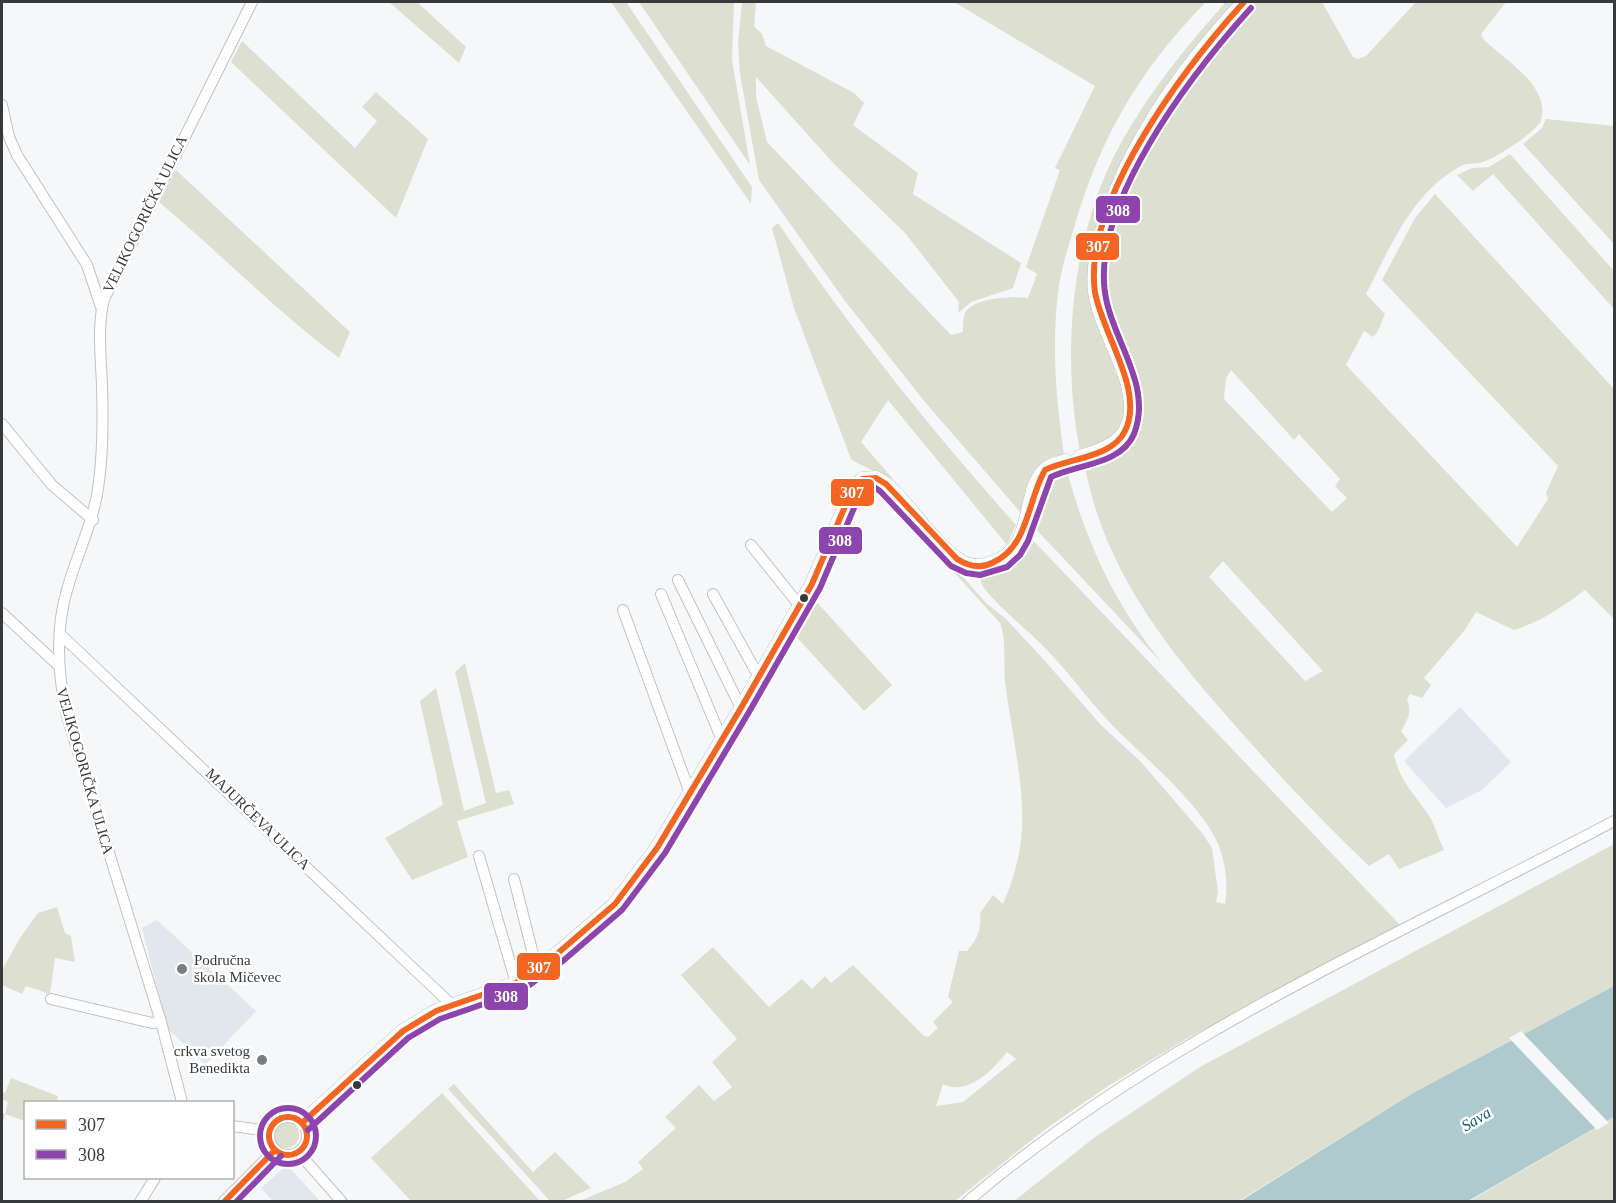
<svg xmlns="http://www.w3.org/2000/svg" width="1616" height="1203" font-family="Georgia,serif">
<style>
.built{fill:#e2e7ed}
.green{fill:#dde0d1;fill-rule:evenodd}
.water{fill:#afcacf}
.pier{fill:#f5f7f9}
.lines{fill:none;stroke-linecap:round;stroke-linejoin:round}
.minor-casing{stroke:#c0c2c3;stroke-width:12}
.major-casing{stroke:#c0c2c3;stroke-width:15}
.minor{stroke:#fefefe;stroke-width:10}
.major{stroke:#fefefe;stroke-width:14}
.bus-1-casing{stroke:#fff;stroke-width:10}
.bus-2-casing{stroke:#fff;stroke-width:10}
.bus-1{stroke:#f26522;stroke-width:6}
.bus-2{stroke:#8e44ad;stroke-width:6}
.bus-dot{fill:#38393b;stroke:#fff;stroke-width:2}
.poi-dot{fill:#7a7c7e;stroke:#fff;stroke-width:2}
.labels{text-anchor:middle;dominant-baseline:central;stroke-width:5;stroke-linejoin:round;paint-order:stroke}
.street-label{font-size:15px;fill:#38393b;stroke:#fff}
.poi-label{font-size:15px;fill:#38393b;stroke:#fff;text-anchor:start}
.water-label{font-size:16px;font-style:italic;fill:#125e69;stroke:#fff}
.line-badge{stroke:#fff;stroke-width:2}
.badge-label{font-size:16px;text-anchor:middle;font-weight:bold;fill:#fff}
</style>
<rect width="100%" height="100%" fill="#f5f7f9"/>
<path class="built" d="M1460 707 1511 762 1482 790 1446 808 1404 761Z
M157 920 256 1011 205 1065 167 1028 142 928Z
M287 1165 320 1201H273L261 1188Z"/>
<path class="green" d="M389 2H417L466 47 459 63Z
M611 2H626L752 187 751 204Z
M639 2H734L732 60 750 165Z
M742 2H756L754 26 762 34 766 46 854 93 864 103 853 125 918 173 913 194 1021 263 1013 288 971 302 958 313 959 302 905 233 835 165 756 77V97L767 142 951 335 963 332C963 326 963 318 965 313 974 297 1013 296 1028 298L1037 274 1026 267 1060 170 1055 168 1095 86 954 2H1206C1140 69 1100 137 1074 228 1068 247 1062 266 1059 286 1051 342 1056 399 1064 455 1029 460 1029 484 1021 513L925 402 845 301 759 180 740 74 738 44Z
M1226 2H1238L1169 84 1091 263 1114 364 1123 388 1125 409 1122 424 1114 437 1080 452C1061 351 1071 232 1122 141 1151 90 1187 45 1226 2Z
M1251 2H1322L1353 57 1358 59 1366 56 1416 2H1506L1481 34 1484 40C1506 61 1553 87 1540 123 1529 136 1499 156 1483 162 1476 165 1468 162 1461 166 1412 192 1390 248 1366 294L1385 314 1378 331 1373 337 1364 331 1346 365 1517 547 1548 499 1546 493 1558 466 1382 280 1415 218 1435 194 1614 389V619L1585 590C1563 606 1541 622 1514 630L1476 612 1464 631 1424 678 1431 685 1422 698 1410 694 1407 699C1412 712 1408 719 1401 731L1408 740 1394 754C1399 782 1417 796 1431 819 1436 829 1439 840 1444 850L1399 869 1389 854 1369 866C1324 823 1281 778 1240 731 1168 650 1104 572 1084 462 1106 457 1138 443 1140 416 1141 379 1110 335 1102 299 1092 255 1127 168 1150 130 1158 116 1170 103 1180 90 1203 59 1225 29 1251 2ZM1231 370 1294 440 1299 434 1340 479 1335 486 1347 498 1332 512 1224 399 1226 378ZM1223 561 1323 671 1305 681 1209 577Z
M242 41 355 148 377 121 362 107 376 92 428 139 396 218 231 62Z
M1546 119 1614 126V244L1523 144 1542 128Z
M1510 154 1614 271V309L1493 174 1473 191 1457 175 1472 168 1489 167Z
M176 170 350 332 339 358C275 310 220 253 159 202Z
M778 223C850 328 931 430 1016 525L1007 545 888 400 861 442 894 480C880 472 864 468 851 459L794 308 772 228Z
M1066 468C1088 546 1112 599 1162 663L1032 525C1034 502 1044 476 1066 468Z
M908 515 987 604 1006 619 1045 661 1101 725 1141 762 1203 834 1212 848 1218 892 1216 902 1225 904C1228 885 1226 865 1219 846 1204 808 1149 761 1120 733 1094 708 1073 677 1048 651 1027 629 1001 610 983 587L978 574C1008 566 1012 560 1027 534L1401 926 1188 1038 1108 1086 1047 1128 955 1201 577 1202 625 1182 643 1169 638 1162 676 1128 665 1117 699 1085 714 1101 732 1087 712 1062 737 1039 681 975 713 947 769 1007 802 979 812 989 825 976 831 983 853 965 924 1036 928 1037 938 1028 933 1022 953 1002 948 997 959 951H967C977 939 982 929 980 913L993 895 1003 904C1013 880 1021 855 1022 828 1024 780 1011 730 1005 682 1003 662 1007 641 1000 623L905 518ZM1007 1052 1016 1059 963 1102 936 1106 943 1084C968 1096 992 1071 1007 1052Z
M814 599 892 685 864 711 793 633Z
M465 663 496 793 509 790 514 804 457 821 468 857 412 880 385 838 443 805 420 701 436 688 464 811 486 803 455 672Z
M1614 844V986L1413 1093 1239 1201 1013 1202 1095 1137 1200 1067Z
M57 907 65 933 71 936 75 962 55 958 50 994 26 986 22 994 2 985V970L20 938 38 913Z
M11 1078 58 1096 57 1102H26L25 1121 5 1114 2 1127V1113L5 1114 8 1102 2 1099V1092L5 1093Z
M454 1084 533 1172 555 1152 591 1188 562 1201H550L448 1089Z
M442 1093 540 1201H411L371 1158Z
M1614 1117V1201L1468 1202Z
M273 1135a13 13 0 1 1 26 0a13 13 0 1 1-26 0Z"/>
<path class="water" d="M1614 986V1117L1468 1201 1239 1202 1413 1093Z"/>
<path class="pier" d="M1521 1031 1609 1123 1597 1130 1509 1038Z"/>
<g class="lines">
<g class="minor-casing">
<path id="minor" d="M2 105 9 137 17 155 87 265 101 307
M2 424 52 485 93 520
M751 545 800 606
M678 580 741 708
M661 594 722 740
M713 594 759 677
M623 610 690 793
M2 613 59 666
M60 634 453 1006
M479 856 516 983
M514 879 537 970
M51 999 152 1023 161 1022
M182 1102 161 1022 67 716C58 676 55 631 67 590 77 553 95 520 99 481 103 450 103 417 102 386 101 357 97 327 104 299L252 2
M269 1136a19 19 0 1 1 38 0a19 19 0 1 1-38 0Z
M232 1126 269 1131
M298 1152 342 1202
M140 1202 155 1178
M223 1202 275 1150
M967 1202C1158 1038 1394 938 1614 821"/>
</g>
<g class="major-casing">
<path id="major" d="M1080 457C1104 450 1128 442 1131 413 1134 373 1100 331 1095 291 1092 262 1101 233 1110 206 1140 127 1187 63 1244 2
M302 1123 403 1031 436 1011 516 983 558 953 615 904 657 848 741 708 812 584 849 497 862 479 876 478 886 484C912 507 931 541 959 560 968 567 979 567 989 564 1038 551 1020 493 1045 470 1050 465 1059 464 1066 461"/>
</g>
<use href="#minor" class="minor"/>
<use href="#major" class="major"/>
<g class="bus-1-casing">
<path id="bus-1" d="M269 1136a19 19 0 1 1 38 0a19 19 0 1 1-38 0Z
M302 1123 403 1031 436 1011 516 983 558 953 615 904 657 848 741 708 812 584 849 497 862 479 876 478 886 484 957 559C968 566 980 569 992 563 1029 547 1027 501 1045 470 1069 458 1112 458 1125 431 1145 390 1102 334 1095 292 1082 201 1186 66 1244 2
M224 1202 275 1150"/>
</g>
<g class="bus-2-casing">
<path id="bus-2" d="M260 1136a28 28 0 1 1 56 0a28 28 0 1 1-56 0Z
M308 1130 408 1038 440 1019 521 991 564 960 622 910 665 853 749 712 820 588 857 501 867 488 874 487 880 491 951 566 966 573 980 575 1007 567 1020 555 1028 541 1051 477C1077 464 1121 465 1134 434 1152 388 1117 346 1107 303 1084 211 1193 72 1251 8
M236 1202 281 1156"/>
</g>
<use href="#bus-1" class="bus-1"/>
<use href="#bus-2" class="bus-2"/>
</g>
<g class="bus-dot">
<circle cx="804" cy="598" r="5"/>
<circle cx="357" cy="1085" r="5"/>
</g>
<g class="poi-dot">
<circle cx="182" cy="969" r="6"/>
<circle cx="262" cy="1060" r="6"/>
</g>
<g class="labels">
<g class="street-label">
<text transform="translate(145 214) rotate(-64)">VELIKOGORIČKA ULICA</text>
<text transform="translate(85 771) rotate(74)">VELIKOGORIČKA ULICA</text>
<text transform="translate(258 819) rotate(44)">MAJURČEVA ULICA</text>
</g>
<g class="poi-label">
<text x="194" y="960">Područna<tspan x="194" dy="17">škola Mičevec</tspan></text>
<text x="250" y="1051" text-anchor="end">crkva svetog<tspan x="250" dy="17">Benedikta</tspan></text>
</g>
<g class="water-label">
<text transform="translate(1476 1119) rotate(-31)">Sava</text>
</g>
</g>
<g class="line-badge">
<rect x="1095" y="195" width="46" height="29" rx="6" fill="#8e44ad"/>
<rect x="1075" y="232" width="45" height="29" rx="6" fill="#f26522"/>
<rect x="830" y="478" width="45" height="29" rx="6" fill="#f26522"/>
<rect x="818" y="526" width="45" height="29" rx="6" fill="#8e44ad"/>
<rect x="516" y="952" width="45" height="29" rx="6" fill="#f26522"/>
<rect x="483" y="982" width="46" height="29" rx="6" fill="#8e44ad"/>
</g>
<g class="badge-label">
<text x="1118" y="216">308</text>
<text x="1098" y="252">307</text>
<text x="852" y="498">307</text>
<text x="840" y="546">308</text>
<text x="539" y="973">307</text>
<text x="506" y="1002">308</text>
</g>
<rect width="1616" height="1203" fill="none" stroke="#38393b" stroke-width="6"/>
<rect x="24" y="1101" width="210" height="78" fill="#ffffff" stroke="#afb0b1" stroke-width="1.5"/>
<rect x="36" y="1120" width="30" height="9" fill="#f26522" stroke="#afb0b1" stroke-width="1.5"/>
<text x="78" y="1131" font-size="18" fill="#38393b">307</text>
<rect x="36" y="1150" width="30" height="9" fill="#8e44ad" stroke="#afb0b1" stroke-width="1.5"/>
<text x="78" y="1161" font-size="18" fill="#38393b">308</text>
</svg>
